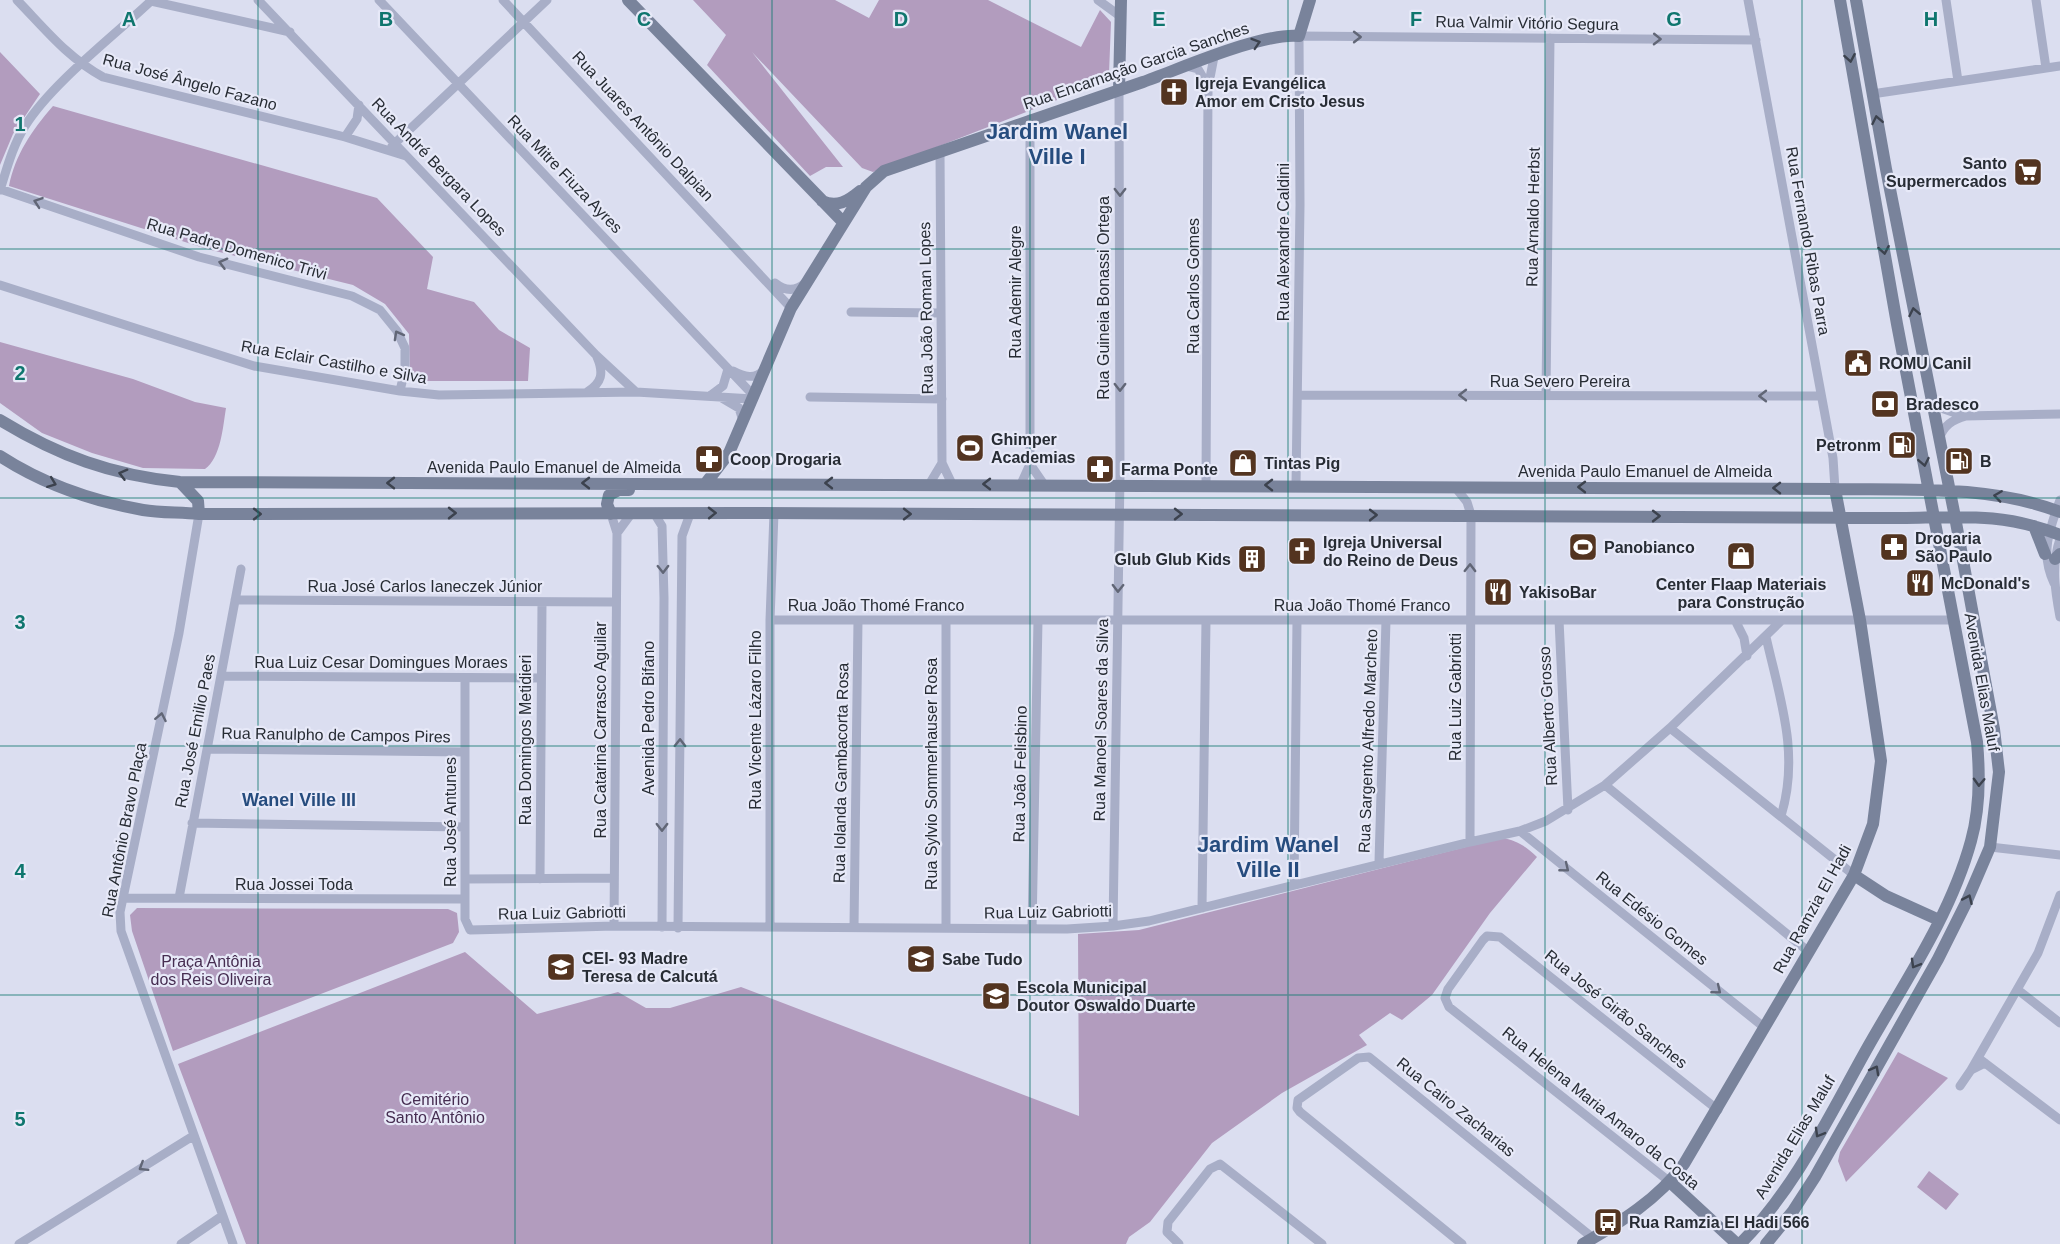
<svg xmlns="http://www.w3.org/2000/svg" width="2060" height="1244" font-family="Helvetica,sans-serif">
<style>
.green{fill:#b29cbe}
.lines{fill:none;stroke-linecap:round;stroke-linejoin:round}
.street{stroke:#a8aec7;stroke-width:9}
.secondary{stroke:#79839b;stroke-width:12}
.oneway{stroke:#616676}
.oneway2{stroke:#3c424e}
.grid{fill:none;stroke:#0f766e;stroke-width:1.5;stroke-opacity:0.55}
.labels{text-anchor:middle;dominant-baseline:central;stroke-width:4.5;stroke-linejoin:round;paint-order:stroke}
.street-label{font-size:16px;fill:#272c34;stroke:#e7e9f8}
.poi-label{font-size:16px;font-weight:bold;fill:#272c34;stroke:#e7e9f8;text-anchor:start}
.park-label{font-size:16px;fill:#462d51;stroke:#e7e9f8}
.neighbourhood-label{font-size:18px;font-weight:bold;fill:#264c7e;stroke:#e7e9f8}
.district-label{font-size:22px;font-weight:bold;fill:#264c7e;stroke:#e7e9f8}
.grid-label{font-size:20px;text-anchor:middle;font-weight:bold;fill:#0f766e;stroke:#e7e9f8;stroke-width:4.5;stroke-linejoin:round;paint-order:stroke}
</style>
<rect width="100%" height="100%" fill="#dbdef0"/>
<path class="green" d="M693 0H835L869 18 879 0H988L1081 47 1100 10 1111 22 1109 74 1105 80 1093 86 873 172 862 168 752 52 843 167H826L810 176 707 65 726 35Z
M0 52 40 94 13 134 0 165Z
M53 106 377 198 433 257 427 289 474 302 499 330 530 348 528 381H410L409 334 385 304 353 285 207 249 9 186C15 155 32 130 53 106Z
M0 342 133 379 195 402 226 408C223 426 221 458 205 469L143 468 92 453 42 433 0 403Z
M1501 838C1517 840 1525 846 1537 857L1490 913 1432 995 1402 1020 1390 1013 1359 1035 1367 1045 1282 1093 1212 1143 1150 1222 1129 1237 1126 1244H246L178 1064 465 952 537 1014 618 992 646 1008H670L741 987 1079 1116 1078 934 1139 930Z
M137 908 448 909 457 913 459 932 453 943 173 1051 132 931 130 915Z
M1898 1052 1948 1078 1846 1182 1838 1161 1840 1152Z
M1929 1171 1959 1194 1946 1210 1917 1187Z"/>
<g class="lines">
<path class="street" d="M17 0C45 29 68 58 103 77L345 137 406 156
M258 0 596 355 636 392
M379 0 754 396
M503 0 791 308
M1098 0 1120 16
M1748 0 1833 458 1835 489
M1946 0 1958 81
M2036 0 2046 68
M151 1 290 32
M1186 66 1198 69 1208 86
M1872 94 2060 66
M345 137 357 119 359 105
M392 146 547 0
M940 152 942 463
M0 189 199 257 352 296 380 310 397 331 405 348V369L400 391
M0 190C7 168 13 145 25 126 52 83 114 36 152 0
M775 283C785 291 795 292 805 283
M0 285 254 366 400 391 439 395 636 392 753 399
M851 312 941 313
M733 371C744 377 755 380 764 370
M587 392C602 383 604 373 597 357
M711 395 723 386 728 369
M1298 395 1821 396
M1546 395 1550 38
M810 397 942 399
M722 398 739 408 743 421
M1932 399 1941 408 1964 416
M1939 439C1944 425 1952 420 1966 416L2060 414
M1030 464V119
M930 483 942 463 952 484
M1021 484 1030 464 1043 483
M1206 485 1208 88 1214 57
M1296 485 1300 205 1299 36 1756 40
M654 513 662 526 664 598 662 927
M199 514 179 633 120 912 121 931 233 1244
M611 514 617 533 631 514
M2060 539C2051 566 2055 590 2060 617
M2054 583C2040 554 2049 530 2060 500
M235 600 615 602
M770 620H1954
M1559 620 1568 810
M1735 620 1744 638 1747 656
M1766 637C1780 699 1800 754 1781 816
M221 676 540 678
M465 678V919L470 930 614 926 1067 929 1113 926 1149 921 1470 842 1471 515 1467 502 1455 487
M1670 728 1854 875
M207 749 464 752
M1605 785 1809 952
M192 823 465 827
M1520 831 1765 1028
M1470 842 1520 831 1546 821 1605 785 1670 728 1782 620
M1990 847 2060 855
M1379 862 1386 620
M466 879 614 878
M540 879 542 602
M1294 884 1297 620
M124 898 465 899
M179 898 241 569
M1202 908 1206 620
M614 926 617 533
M1113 926 1120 476 1119 90
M770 927V620L774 513
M854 927 858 620
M678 928 682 536 690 514
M946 928V620
M1032 929 1038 620
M2018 990 2060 1023
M1981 1060 2060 1120
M1985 1063 1971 1070 2038 953 2060 895
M1960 1086 1971 1070
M1670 1182 1449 1007 1445 998 1448 989 1483 940 1487 936 1500 937 1718 1110
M19 1244 193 1136
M181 1244 222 1216
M1179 1244 1167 1232 1168 1222 1210 1169 1220 1164 1322 1244
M1462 1244 1300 1112 1297 1108 1298 1100 1358 1058 1369 1057 1593 1238"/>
<path class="secondary" d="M628 0 843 222
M1119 90 1121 0
M822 201C837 208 848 201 860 191
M0 420C59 456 111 475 180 482L1835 489C1909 490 1990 485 2060 512
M0 456C43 484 93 501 143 510 161 513 180 512 199 514L740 513 1906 518C1964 517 2005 513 2060 535
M180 482 198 501 199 514
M706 483 729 453 791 308 866 187 884 171C970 141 1057 112 1143 82 1180 69 1263 32 1299 36L1310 0
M611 514 607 504 609 495 619 490H629
M2034 526 2045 554
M2055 559 2060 554
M1854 875 1886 896 1939 920
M1670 1182 1737 1244
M1583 1244C1621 1222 1658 1199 1684 1164L1854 875 1873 824 1881 761 1860 620 1835 489
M1740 1244C1796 1188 1830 1114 1869 1045 1906 980 1951 914 1971 841 1980 809 1980 775 1977 742L1897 324 1840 0
M1766 1244 1793 1211 1815 1177 1938 959 1966 903 1990 847 1999 772 1994 729 1955 517 1886 169 1856 0"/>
</g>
<defs><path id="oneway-chevron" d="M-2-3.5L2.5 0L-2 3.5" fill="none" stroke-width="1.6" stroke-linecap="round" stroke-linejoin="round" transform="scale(1.5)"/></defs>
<g class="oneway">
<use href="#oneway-chevron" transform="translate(1357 37)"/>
<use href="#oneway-chevron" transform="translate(1657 39) rotate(1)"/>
<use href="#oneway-chevron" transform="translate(1120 192) rotate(90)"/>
<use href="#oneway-chevron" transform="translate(38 202) rotate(-161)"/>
<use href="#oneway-chevron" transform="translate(223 263) rotate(-165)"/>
<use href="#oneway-chevron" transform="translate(398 335) rotate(-119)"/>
<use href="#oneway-chevron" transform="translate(1120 387) rotate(90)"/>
<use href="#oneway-chevron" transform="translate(1463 395) rotate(-180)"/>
<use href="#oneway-chevron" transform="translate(1763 396) rotate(-180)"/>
<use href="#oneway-chevron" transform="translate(1470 568) rotate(-89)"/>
<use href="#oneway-chevron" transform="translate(663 569) rotate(89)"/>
<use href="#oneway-chevron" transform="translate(1118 588) rotate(91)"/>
<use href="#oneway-chevron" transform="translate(161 717) rotate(-79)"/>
<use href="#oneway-chevron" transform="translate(680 743) rotate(-89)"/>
<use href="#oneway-chevron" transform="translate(662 827) rotate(90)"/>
<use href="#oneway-chevron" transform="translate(1565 868) rotate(39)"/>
<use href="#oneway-chevron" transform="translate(1717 990) rotate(39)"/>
<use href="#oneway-chevron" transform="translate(143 1167) rotate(148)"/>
</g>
<g class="oneway2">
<use href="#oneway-chevron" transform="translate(1256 43) rotate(-18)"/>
<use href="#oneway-chevron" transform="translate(1850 58) rotate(80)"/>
<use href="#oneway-chevron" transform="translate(1877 120) rotate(-101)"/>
<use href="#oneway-chevron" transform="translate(1884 250) rotate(80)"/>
<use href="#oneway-chevron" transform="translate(1914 312) rotate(-101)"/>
<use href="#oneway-chevron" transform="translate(1924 462) rotate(79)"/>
<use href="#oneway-chevron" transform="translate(123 474) rotate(-165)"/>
<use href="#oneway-chevron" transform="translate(52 483) rotate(21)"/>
<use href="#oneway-chevron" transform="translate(391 483) rotate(-180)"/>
<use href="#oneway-chevron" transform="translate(586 483) rotate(-180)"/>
<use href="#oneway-chevron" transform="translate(829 483) rotate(-180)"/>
<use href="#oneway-chevron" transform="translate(987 484) rotate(180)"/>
<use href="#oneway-chevron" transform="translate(1269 485) rotate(-180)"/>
<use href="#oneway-chevron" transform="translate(1582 487) rotate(-180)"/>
<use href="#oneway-chevron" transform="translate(1777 488) rotate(-180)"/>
<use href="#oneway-chevron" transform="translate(1998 496) rotate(-172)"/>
<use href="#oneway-chevron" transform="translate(452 513)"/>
<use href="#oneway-chevron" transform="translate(712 513) rotate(-1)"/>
<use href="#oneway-chevron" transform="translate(257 514)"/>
<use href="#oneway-chevron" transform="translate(907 514)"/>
<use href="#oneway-chevron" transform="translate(1178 514)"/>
<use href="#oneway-chevron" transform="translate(1373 515)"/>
<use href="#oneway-chevron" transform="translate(1656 516)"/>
<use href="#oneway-chevron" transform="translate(1979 782) rotate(92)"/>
<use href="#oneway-chevron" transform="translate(1968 899) rotate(-66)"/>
<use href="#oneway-chevron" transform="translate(1915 964) rotate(120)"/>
<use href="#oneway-chevron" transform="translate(1875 1070) rotate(-61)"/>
<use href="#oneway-chevron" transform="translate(1819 1133) rotate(120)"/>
</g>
<path class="grid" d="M258 0V1244M515 0V1244M772 0V1244M1030 0V1244M1288 0V1244M1545 0V1244M1802 0V1244M0 249H2060M0 498H2060M0 746H2060M0 995H2060"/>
<defs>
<g id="church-square" transform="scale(1.5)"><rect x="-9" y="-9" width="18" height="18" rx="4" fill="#533420" stroke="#e7e9f8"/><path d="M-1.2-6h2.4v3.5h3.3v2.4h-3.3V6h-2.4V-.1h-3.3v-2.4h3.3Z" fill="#fff"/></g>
<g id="supermarket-square" transform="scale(1.5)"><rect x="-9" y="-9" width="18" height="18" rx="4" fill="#533420" stroke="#e7e9f8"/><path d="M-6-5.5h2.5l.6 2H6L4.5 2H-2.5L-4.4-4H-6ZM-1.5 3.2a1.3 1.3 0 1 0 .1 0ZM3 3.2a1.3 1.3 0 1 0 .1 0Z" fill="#fff"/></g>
<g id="civic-square" transform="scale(1.5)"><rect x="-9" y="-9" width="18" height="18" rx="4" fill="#533420" stroke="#e7e9f8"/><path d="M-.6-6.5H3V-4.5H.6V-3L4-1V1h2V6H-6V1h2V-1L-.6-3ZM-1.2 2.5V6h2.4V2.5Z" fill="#fff"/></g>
<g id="bank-square" transform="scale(1.5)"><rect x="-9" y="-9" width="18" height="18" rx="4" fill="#533420" stroke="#e7e9f8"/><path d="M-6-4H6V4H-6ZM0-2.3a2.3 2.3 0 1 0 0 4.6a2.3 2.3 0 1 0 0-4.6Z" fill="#fff"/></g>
<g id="fuel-square" transform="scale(1.5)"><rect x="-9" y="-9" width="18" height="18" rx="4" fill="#533420" stroke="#e7e9f8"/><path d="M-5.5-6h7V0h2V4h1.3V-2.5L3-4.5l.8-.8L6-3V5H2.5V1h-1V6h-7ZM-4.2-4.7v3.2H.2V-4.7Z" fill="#fff"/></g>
<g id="stadium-square" transform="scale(1.5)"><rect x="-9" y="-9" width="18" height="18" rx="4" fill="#533420" stroke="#e7e9f8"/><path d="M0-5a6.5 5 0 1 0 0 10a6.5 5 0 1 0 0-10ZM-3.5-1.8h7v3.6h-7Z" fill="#fff"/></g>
<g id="pharmacy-square" transform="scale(1.5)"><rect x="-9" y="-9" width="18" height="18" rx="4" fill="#533420" stroke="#e7e9f8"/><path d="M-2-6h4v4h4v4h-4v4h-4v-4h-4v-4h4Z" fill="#fff"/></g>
<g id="shop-square" transform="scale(1.5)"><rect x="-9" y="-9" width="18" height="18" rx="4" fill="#533420" stroke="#e7e9f8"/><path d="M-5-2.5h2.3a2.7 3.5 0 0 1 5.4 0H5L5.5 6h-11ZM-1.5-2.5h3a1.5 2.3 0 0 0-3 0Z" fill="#fff"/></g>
<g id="building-square" transform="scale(1.5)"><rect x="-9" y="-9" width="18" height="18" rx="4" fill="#533420" stroke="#e7e9f8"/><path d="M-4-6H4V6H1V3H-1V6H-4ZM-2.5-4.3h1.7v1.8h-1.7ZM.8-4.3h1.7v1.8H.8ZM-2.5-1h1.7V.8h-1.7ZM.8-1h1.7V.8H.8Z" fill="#fff"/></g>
<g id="restaurant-square" transform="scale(1.5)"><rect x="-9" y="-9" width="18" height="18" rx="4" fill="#533420" stroke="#e7e9f8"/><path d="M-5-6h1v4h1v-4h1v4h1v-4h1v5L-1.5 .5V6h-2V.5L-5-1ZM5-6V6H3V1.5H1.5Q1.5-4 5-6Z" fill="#fff"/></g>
<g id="school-square" transform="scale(1.5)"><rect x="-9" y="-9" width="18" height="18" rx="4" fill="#533420" stroke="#e7e9f8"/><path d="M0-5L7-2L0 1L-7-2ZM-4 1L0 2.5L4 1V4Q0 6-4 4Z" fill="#fff"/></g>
<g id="bus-square" transform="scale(1.5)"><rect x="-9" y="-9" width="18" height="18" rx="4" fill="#533420" stroke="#e7e9f8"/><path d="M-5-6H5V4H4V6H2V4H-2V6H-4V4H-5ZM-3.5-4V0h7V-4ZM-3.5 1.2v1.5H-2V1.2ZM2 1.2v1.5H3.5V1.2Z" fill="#fff"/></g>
</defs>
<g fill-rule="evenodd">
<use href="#church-square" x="1174" y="92"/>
<use href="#supermarket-square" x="2028" y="172"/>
<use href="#civic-square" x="1858" y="363"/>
<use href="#bank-square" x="1885" y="404"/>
<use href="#fuel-square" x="1902" y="445"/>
<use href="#stadium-square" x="970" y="448"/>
<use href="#pharmacy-square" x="709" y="459"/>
<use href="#fuel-square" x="1959" y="461"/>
<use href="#shop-square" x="1243" y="463"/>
<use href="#pharmacy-square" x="1100" y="469"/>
<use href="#stadium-square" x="1583" y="547"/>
<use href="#pharmacy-square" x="1894" y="547"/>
<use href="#church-square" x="1302" y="551"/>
<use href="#shop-square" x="1741" y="556"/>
<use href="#building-square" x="1252" y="559"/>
<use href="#restaurant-square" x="1920" y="583"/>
<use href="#restaurant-square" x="1498" y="592"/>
<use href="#school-square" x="921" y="959"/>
<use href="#school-square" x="561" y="967"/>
<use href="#school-square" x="996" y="996"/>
<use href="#bus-square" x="1608" y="1222"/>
</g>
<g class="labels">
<g class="street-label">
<text transform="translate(1527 23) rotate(1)">Rua Valmir Vitório Segura</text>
<text transform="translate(1136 66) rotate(-19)">Rua Encarnação Garcia Sanches</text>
<text transform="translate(190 82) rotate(15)">Rua José Ângelo Fazano</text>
<text transform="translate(643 126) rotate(47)">Rua Juares Antônio Dalpian</text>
<text transform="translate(439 167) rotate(46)">Rua André Bergara Lopes</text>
<text transform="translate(565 174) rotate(46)">Rua Mitre Fiuza Ayres</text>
<text transform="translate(1533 217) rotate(-89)">Rua Arnaldo Herbst</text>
<text transform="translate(1808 241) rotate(80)">Rua Fernando Ribas Parra</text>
<text transform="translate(1283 242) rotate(-90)">Rua Alexandre Caldini</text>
<text transform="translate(237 249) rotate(16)">Rua Padre Domenico Trivi</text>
<text transform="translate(1193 286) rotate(-90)">Rua Carlos Gomes</text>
<text transform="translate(1015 292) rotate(-90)">Rua Ademir Alegre</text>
<text transform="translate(1103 298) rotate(-90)">Rua Guineia Bonassi Ortega</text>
<text transform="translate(926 308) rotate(-91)">Rua João Roman Lopes</text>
<text transform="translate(334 362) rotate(10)">Rua Eclair Castilho e Silva</text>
<text x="1560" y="381">Rua Severo Pereira</text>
<text x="554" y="467">Avenida Paulo Emanuel de Almeida</text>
<text x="1645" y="471">Avenida Paulo Emanuel de Almeida</text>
<text x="425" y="586">Rua José Carlos Ianeczek Júnior</text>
<text x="876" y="605">Rua João Thomé Franco</text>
<text x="1362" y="605">Rua João Thomé Franco</text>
<text x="381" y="662">Rua Luiz Cesar Domingues Moraes</text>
<text transform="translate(1982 682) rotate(80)">Avenida Elias Maluf</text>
<text transform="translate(1455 697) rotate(-90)">Rua Luiz Gabriotti</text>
<text transform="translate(1548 716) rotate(-93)">Rua Alberto Grosso</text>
<text transform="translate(648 718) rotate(-90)">Avenida Pedro Bifano</text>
<text transform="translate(755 720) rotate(-90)">Rua Vicente Lázaro Filho</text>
<text transform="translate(1101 720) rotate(-89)">Rua Manoel Soares da Silva</text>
<text transform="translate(600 730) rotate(-90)">Rua Catarina Carrasco Aguilar</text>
<text transform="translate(195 731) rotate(-79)">Rua José Emilio Paes</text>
<text transform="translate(336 735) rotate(1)">Rua Ranulpho de Campos Pires</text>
<text transform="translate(525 740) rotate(-90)">Rua Domingos Metidieri</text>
<text transform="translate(1368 741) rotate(-88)">Rua Sargento Alfredo Marcheto</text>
<text transform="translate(841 773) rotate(-89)">Rua Iolanda Gambacorta Rosa</text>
<text transform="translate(931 774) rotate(-90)">Rua Sylvio Sommerhauser Rosa</text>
<text transform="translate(1020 774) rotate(-89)">Rua João Felisbino</text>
<text transform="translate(450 822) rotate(-90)">Rua José Antunes</text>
<text transform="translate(124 830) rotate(-79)">Rua Antônio Bravo Plaça</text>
<text x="294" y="884">Rua Jossei Toda</text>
<text transform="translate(1812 909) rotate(-61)">Rua Ramzia El Hadi</text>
<text transform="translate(1048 912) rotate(-1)">Rua Luiz Gabriotti</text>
<text transform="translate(562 913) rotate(-1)">Rua Luiz Gabriotti</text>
<text transform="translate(1652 918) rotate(39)">Rua Edésio Gomes</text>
<text transform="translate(1616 1009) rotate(39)">Rua José Girão Sanches</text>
<text transform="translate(1456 1107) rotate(39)">Rua Cairo Zacharias</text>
<text transform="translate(1601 1108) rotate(39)">Rua Helena Maria Amaro da Costa</text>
<text transform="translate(1795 1137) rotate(-59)">Avenida Elias Maluf</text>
</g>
<g class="poi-label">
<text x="1195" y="83">Igreja Evangélica<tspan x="1195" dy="18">Amor em Cristo Jesus</tspan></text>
<text x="2007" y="163" text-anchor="end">Santo<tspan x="2007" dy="18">Supermercados</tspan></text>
<text x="1879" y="363">ROMU Canil</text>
<text x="1906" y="404">Bradesco</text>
<text x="991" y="439">Ghimper<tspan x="991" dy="18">Academias</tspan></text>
<text x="1881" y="445" text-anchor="end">Petronm</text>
<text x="730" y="459">Coop Drogaria</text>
<text x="1980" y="461">B</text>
<text x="1264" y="463">Tintas Pig</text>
<text x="1121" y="469">Farma Ponte</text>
<text x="1915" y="538">Drogaria<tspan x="1915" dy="18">São Paulo</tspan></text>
<text x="1323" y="542">Igreja Universal<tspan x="1323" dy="18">do Reino de Deus</tspan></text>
<text x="1604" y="547">Panobianco</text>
<text x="1231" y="559" text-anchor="end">Glub Glub Kids</text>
<text x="1941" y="583">McDonald's</text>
<text x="1741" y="584" text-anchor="middle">Center Flaap Materiais<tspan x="1741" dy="18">para Construção</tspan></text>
<text x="1519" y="592">YakisoBar</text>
<text x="582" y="958">CEI- 93 Madre<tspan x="582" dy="18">Teresa de Calcutá</tspan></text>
<text x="942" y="959">Sabe Tudo</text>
<text x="1017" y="987">Escola Municipal<tspan x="1017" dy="18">Doutor Oswaldo Duarte</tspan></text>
<text x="1629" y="1222">Rua Ramzia El Hadi 566</text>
</g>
<g class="park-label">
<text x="211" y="961">Praça Antônia<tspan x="211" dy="18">dos Reis Oliveira</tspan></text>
<text x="435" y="1099">Cemitério<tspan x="435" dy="18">Santo Antônio</tspan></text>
</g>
<g class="neighbourhood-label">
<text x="299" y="800">Wanel Ville III</text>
</g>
<g class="district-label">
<text x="1057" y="131">Jardim Wanel<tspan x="1057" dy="25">Ville I</tspan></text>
<text x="1268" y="844">Jardim Wanel<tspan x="1268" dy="25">Ville II</tspan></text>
</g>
</g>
<g class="grid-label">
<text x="129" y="26">A</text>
<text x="386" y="26">B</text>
<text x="644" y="26">C</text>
<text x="901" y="26">D</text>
<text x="1159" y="26">E</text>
<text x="1416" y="26">F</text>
<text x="1674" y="26">G</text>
<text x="1931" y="26">H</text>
<text x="20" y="131">1</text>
<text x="20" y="380">2</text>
<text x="20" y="629">3</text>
<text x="20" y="878">4</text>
<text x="20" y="1126">5</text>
</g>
</svg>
